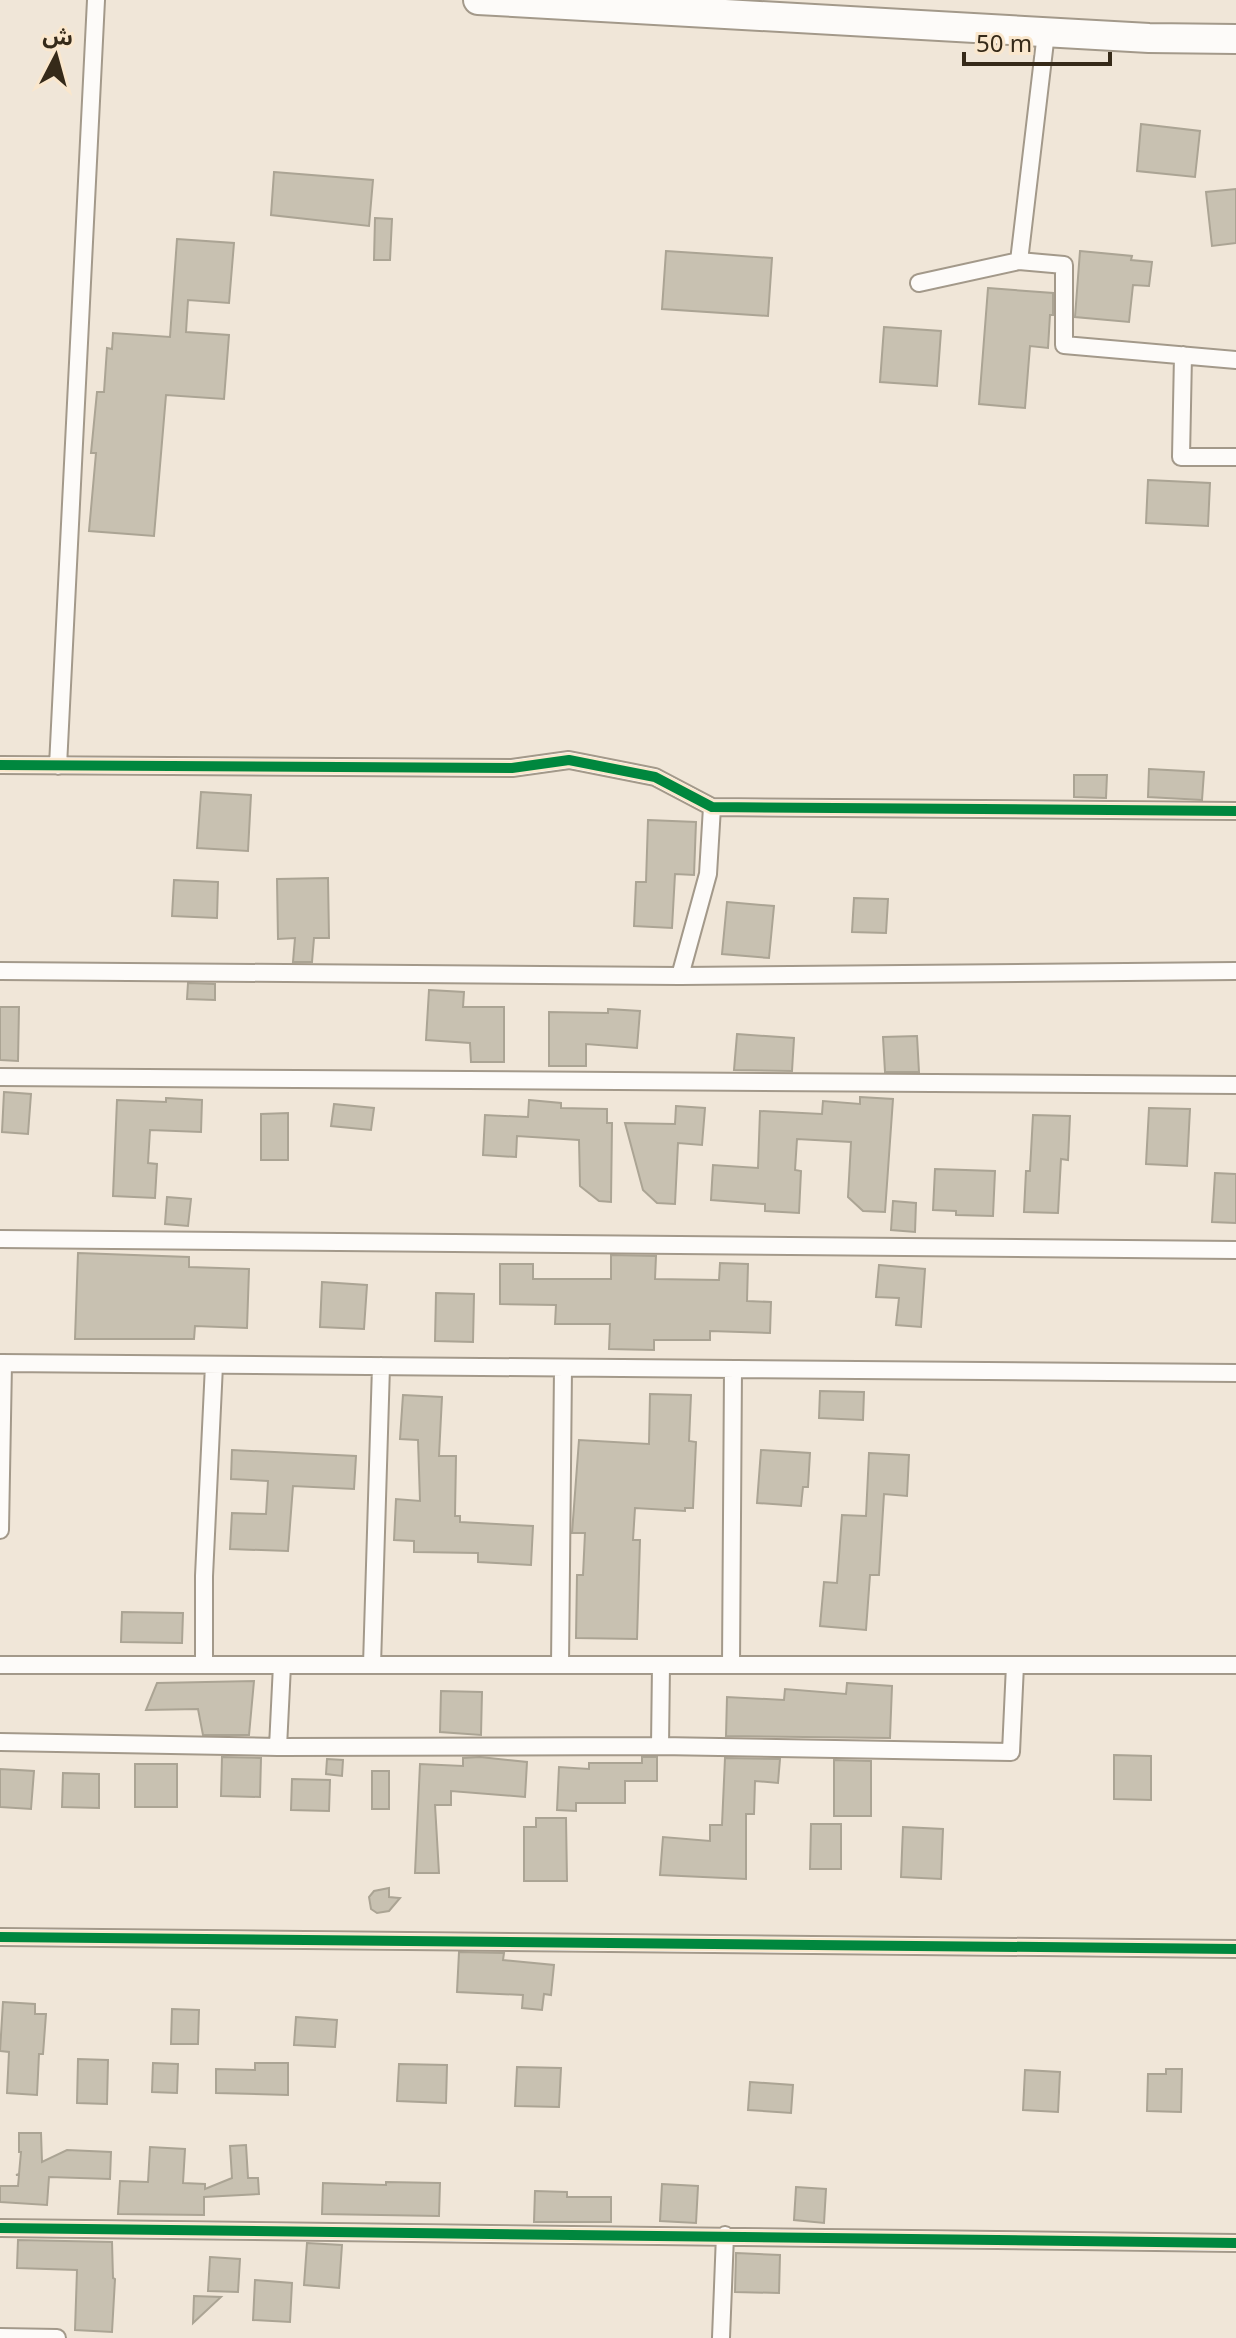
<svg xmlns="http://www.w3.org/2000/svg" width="1236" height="2338" font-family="'Noto Sans','Noto Sans Arabic',sans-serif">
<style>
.building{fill:#c8c1b1;stroke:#aba494;stroke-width:2}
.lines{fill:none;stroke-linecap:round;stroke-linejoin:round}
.street-casing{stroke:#a3998a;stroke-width:20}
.highway-casing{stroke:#a3998a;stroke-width:32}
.street{stroke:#fdfbf9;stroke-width:16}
.highway{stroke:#fdfbf9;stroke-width:28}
.cycleway-casing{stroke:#fae7cd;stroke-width:15}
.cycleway{stroke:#00873e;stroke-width:10}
</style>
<rect width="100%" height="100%" fill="#f0e6d8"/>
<path class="building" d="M1141 124 1200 131 1195 177 1137 171Z
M274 172 373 180 369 226 271 215Z
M1236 189V243L1212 246 1206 192Z
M375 218 392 219 390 260H374Z
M177 239 234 243 229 303 188 300 186 332 229 335 224 399 166 395 154 536 89 531 96 453H91L97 392H104L107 348 112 349 113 333 170 337Z
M666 251 772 258 768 316 662 309Z
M1080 251 1132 256 1131 260 1152 262 1149 286 1133 285 1129 322 1075 317Z
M988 288 1053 293V315H1050L1048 348 1030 346 1025 408 979 404Z
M884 327 941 331 937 386 880 382Z
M1148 480 1210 483 1208 526 1146 523Z
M1149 769 1204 772 1202 800 1148 797Z
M1074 775H1107L1106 798 1074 797Z
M201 792 251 795 248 851 197 848Z
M648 820 696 822 694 875 675 874 672 928 634 926 636 882H646Z
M328 878 329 938H314L312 962H293L295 938 278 939 277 879Z
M174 880 218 882 217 918 172 916Z
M854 898 888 899 886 933 852 932Z
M727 902 774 906 769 958 722 954Z
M188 983 215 984V1000L187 999Z
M429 990 464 992 463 1007H504V1062H471L470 1043 426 1040Z
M0 1007H19L18 1061 0 1060Z
M608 1009 640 1011 637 1048 586 1044V1066H549V1012L608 1013Z
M737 1034 794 1038 792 1071 734 1070Z
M917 1036 919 1072H885L883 1037Z
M4 1092 31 1094 28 1134 2 1132Z
M860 1097 893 1099 885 1212 863 1211 848 1197 851 1142 797 1139 795 1170 801 1171 799 1213 765 1211V1204L711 1200 713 1165 758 1168 760 1111 822 1114 823 1101 860 1104Z
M166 1098 202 1100 201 1132 150 1130 148 1163 157 1164 155 1198 113 1196 117 1100 166 1102Z
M529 1100 561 1103V1108L607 1109V1123H612L611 1202 599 1201 580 1186 579 1140 517 1136 516 1157 483 1155 485 1115 528 1117Z
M334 1104 374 1108 371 1130 331 1126Z
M676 1106 705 1108 702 1145 678 1143 675 1204 657 1203 643 1190 625 1123 675 1124Z
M1149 1108 1190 1109 1187 1166 1146 1164Z
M288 1113V1160H261V1114Z
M1033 1115 1070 1116 1068 1160 1061 1159 1058 1213 1024 1212 1026 1171H1030Z
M935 1169 995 1171 993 1216 956 1215V1211L933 1210Z
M1215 1173 1236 1174V1223L1212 1222Z
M167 1197 191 1199 188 1226 165 1224Z
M893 1201 916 1203 915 1232 891 1230Z
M78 1253 189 1257V1267L249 1269 247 1328 195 1326 194 1339H75Z
M611 1255 656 1256 655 1279 719 1280 720 1263 748 1264 747 1301 771 1302 770 1333 710 1331V1340H654V1350L609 1349 610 1324H555L556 1305 500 1304V1264H533V1279H611Z
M879 1265 925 1269 921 1327 896 1325 899 1298 876 1297Z
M322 1282 367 1285 364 1329 320 1327Z
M436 1293 474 1294 473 1342 435 1341Z
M820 1391 864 1392 863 1420 819 1418Z
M650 1394 691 1395 689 1441 696 1442 693 1508H685V1511L635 1508 633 1540H640L637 1639 576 1638 577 1575H583L585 1533H572L579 1440 649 1444Z
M403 1395 442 1397 439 1456H456L455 1516H460V1522L533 1526 531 1565 478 1562V1553L414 1552V1541L394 1540 396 1499 420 1501 418 1440 400 1439Z
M232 1450 356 1456 354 1489 293 1486 288 1551 230 1549 232 1513 266 1514 268 1481 231 1479Z
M761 1450 810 1453 808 1487H803L801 1506 757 1503Z
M869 1453 909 1455 907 1496 884 1494 879 1575H870L866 1630 820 1626 824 1582 837 1583 842 1515 866 1516Z
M122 1612 183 1613 182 1643 121 1642Z
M254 1681 249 1735H203L198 1709 146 1710 157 1683Z
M847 1683 892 1686 890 1738 726 1736 727 1697 784 1700 785 1689 846 1694Z
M441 1691 482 1692 481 1735 440 1732Z
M1114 1755 1151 1756V1800L1114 1799Z
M222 1757 261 1758 260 1797 221 1796Z
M480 1757 527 1762 525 1797 451 1791V1805H435L439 1873H415L420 1764 463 1766V1758Z
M642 1757H657V1781H625V1803H576V1811L557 1810 559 1767 589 1769V1763H642Z
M725 1758 780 1759 778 1783 755 1781 754 1814H746V1879L660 1875 663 1837 710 1841V1825H722Z
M327 1759 343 1760 342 1776 326 1774Z
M834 1760 871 1761V1816H834Z
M135 1764H177V1807H135Z
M0 1769 34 1771 31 1809 0 1807Z
M372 1771H389V1809H372Z
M63 1773 99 1774V1808L62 1807Z
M292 1779 330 1780 329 1811 291 1810Z
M536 1818H566L567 1881H524V1827H536Z
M811 1824H841V1869H810Z
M903 1827 943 1829 941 1879 901 1877Z
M389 1888V1897L400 1898 389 1911 377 1913 371 1909 369 1897 374 1891Z
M459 1952 504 1953 503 1960 554 1965 551 1995 544 1994 542 2010 522 2008 523 1995 457 1992Z
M3 2002 35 2004V2014H46L43 2054H39L37 2095 7 2093 9 2052 0 2051Z
M172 2009 199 2010 198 2044H171Z
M296 2017 337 2020 335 2047 294 2045Z
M78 2059 108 2060 107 2104 77 2103Z
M153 2063 178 2064 177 2093 152 2092Z
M255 2063H288V2095L216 2093V2069L255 2070Z
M399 2064 447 2065 446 2103 397 2101Z
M517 2067 561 2068 559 2107 515 2106Z
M1166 2069H1182L1181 2112 1147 2111 1148 2074H1166Z
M1025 2070 1060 2072 1058 2112 1023 2110Z
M750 2082 793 2085 791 2113 748 2110Z
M19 2133H41L42 2162 67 2150 111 2152 110 2179 49 2177 47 2205 0 2202V2186H18L19 2175H16L19 2174 21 2152H19Z
M246 2145 248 2178H258L259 2194 204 2197V2215L118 2214 120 2181 148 2182 150 2147 185 2149 183 2183 205 2184V2189L232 2178 230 2146Z
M386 2182 440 2183 439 2216 322 2214 323 2183 386 2185Z
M662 2184 698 2186 696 2223 660 2221Z
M796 2187 826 2189 824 2223 794 2220Z
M535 2191 567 2192V2197H611V2222H534Z
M18 2240 112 2242 113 2278 115 2279 112 2332 75 2330 77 2270 17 2268Z
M307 2243 342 2245 339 2288 304 2285Z
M736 2253 780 2255 779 2293 735 2292Z
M210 2257 240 2259 238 2292 208 2291Z
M255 2280 292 2283 290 2322 253 2320Z
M194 2296 221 2297 193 2323Z"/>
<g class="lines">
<g class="street-casing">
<path id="street" d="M1019 261 1046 33
M919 283 1019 261 1064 265V345L1236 360
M1183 355 1181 457H1236
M0 765 512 768 569 760 655 777 712 807 1236 811
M58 766 96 0
M0 971 680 976 1236 971
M680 976 708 874 712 807
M0 1077 1236 1085
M0 1239 1236 1250
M0 1363 1236 1373
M0 1530 3 1363
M0 1665H1236
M204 1665V1576L214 1365
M372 1665 381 1366
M560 1665 563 1368
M661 1665 660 1746 1011 1752 1015 1665
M731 1665 733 1369
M0 1742 278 1747 660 1746
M278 1747 282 1665
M0 1937 1236 1949
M0 2228 1236 2243
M0 2337 57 2338
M721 2338 725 2235"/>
</g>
<g class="highway-casing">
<path id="highway" d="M478 0 1149 38 1236 39"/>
</g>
<use href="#street" class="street"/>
<use href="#highway" class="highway"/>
<g class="cycleway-casing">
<path id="cycleway" d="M0 765 512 768 569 760 655 777 712 807 1236 811
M0 1937 1236 1949
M0 2228 1236 2243"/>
</g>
<use href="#cycleway" class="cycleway"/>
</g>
<g transform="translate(56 56) rotate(6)" stroke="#fae7cd" stroke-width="6" paint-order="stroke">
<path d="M0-6L14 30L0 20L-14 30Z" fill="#362a19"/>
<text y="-12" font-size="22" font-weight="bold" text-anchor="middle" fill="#362a19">ش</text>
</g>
<path d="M964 52v12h146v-12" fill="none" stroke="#362a19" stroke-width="4"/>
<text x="976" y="52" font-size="24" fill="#362a19" stroke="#fae7cd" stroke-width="6" paint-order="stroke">50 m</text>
</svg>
